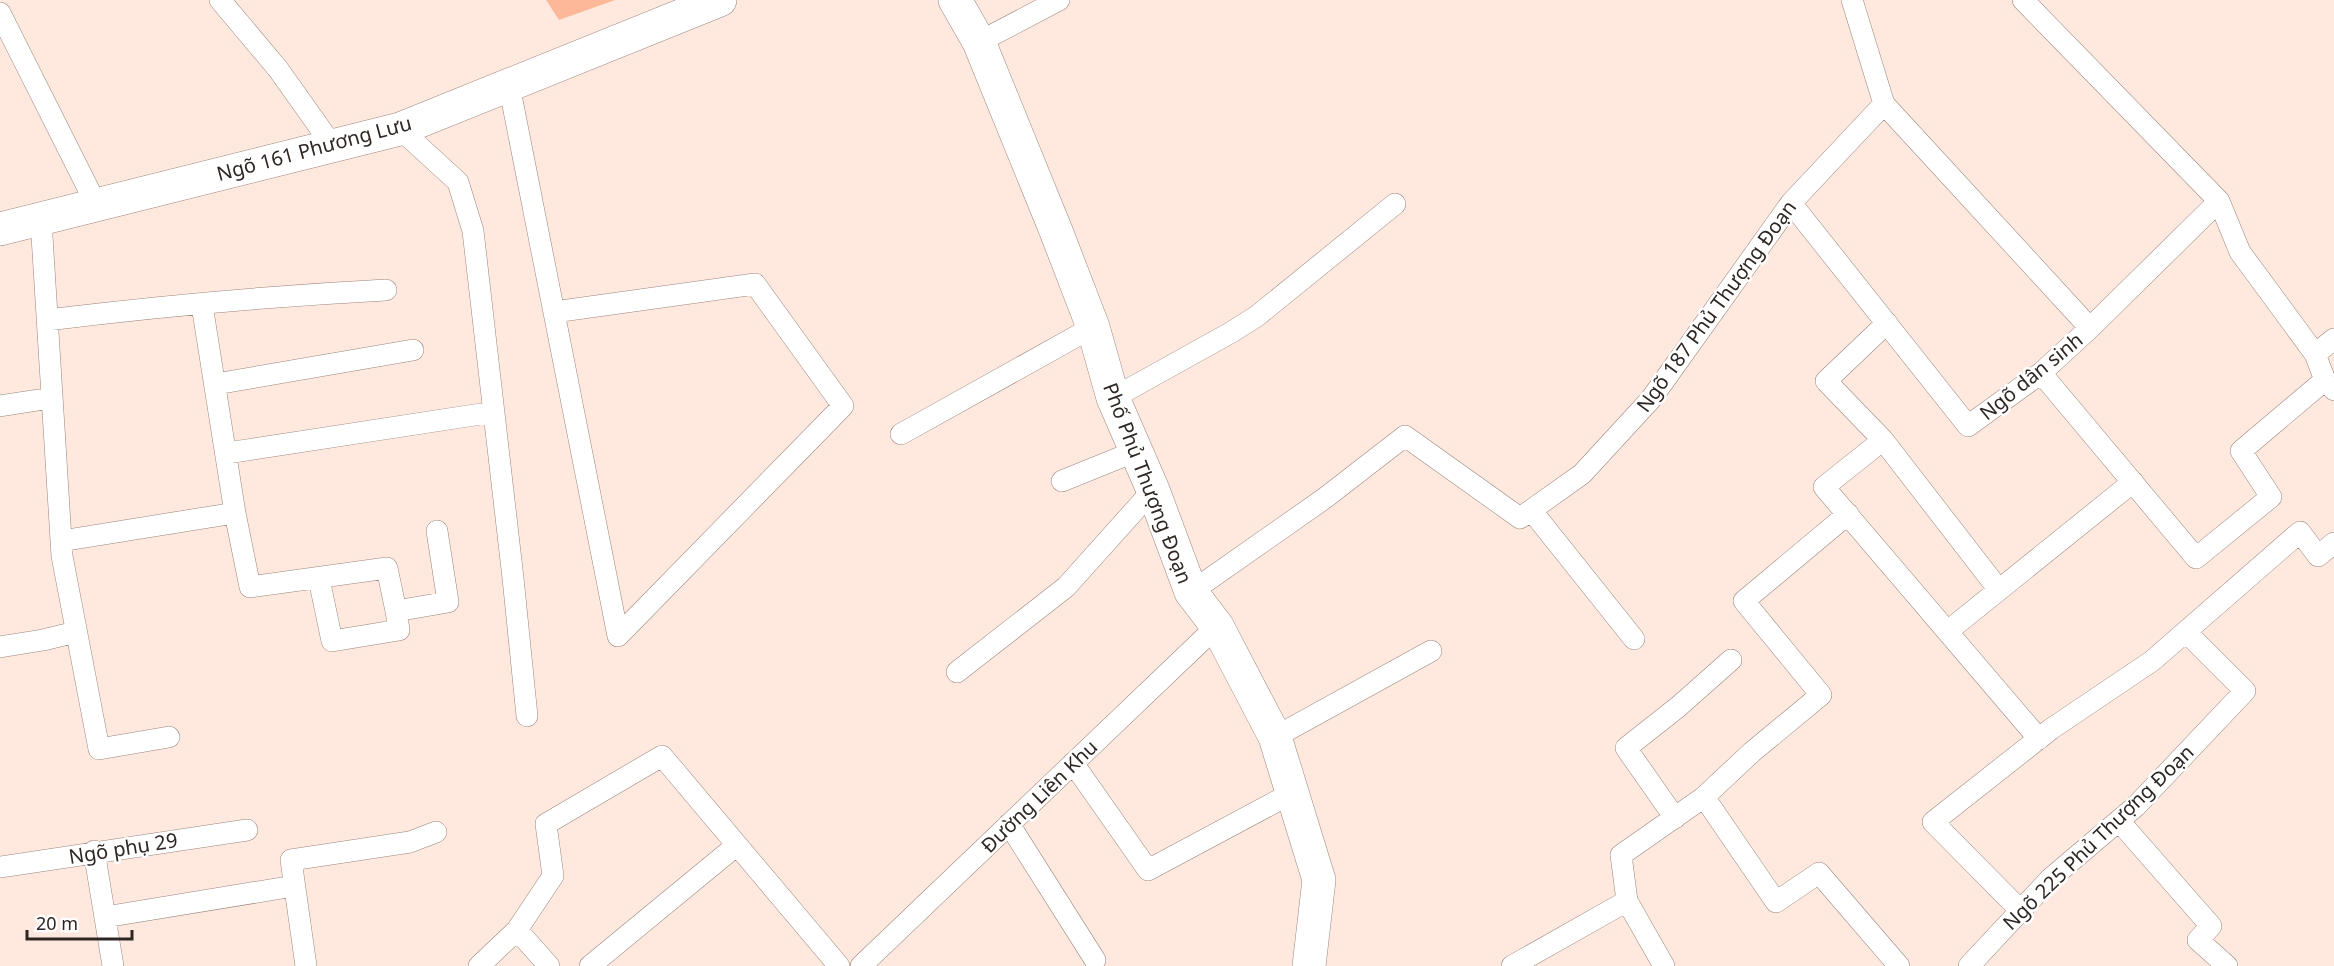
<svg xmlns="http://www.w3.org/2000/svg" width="2334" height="966" font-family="'Noto Sans',sans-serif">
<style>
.green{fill:#fcb899}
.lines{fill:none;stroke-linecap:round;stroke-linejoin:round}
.service-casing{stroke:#99857c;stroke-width:22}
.minor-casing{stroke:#99857c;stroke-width:34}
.secondary-casing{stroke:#99857c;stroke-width:34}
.service{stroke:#fff;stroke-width:21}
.minor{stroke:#fff;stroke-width:33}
.secondary{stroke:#fff;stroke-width:33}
.labels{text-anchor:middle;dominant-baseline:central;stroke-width:5;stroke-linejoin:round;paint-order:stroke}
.street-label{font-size:20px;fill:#2e2623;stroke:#fff}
</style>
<rect width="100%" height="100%" fill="#ffe9df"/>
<path class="green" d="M546 0H615L559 20Z"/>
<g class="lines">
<g class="service-casing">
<path id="service" d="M220 0 278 69 332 145
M2023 0 2219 201 2240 252 2315 354 2325 380 2334 390
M0 13 96 204
M979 42 1059 0
M509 85 618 636 843 406 755 284 554 312
M1884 104 2090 328
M400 129 458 182 473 231 513 578 527 716
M1791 203 1968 426 2041 373 2090 328 2219 201
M41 220 62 556 99 749 169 737
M47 320C160 306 273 296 386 290
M1887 323 1826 381 1883 440 1824 487 2039 739
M2315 354 2334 339
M2041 373 2196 558 2271 497 2241 451 2325 380
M216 384 413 350
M1113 398 1230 333 1257 316 1395 204
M0 406 51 398
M901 434 1093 327
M1883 440 1999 590
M227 453 494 412
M1062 481 1136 451
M1531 510 1634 639
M235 513 250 587 387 568 396 611 448 602 437 531
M61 541 235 513 202 305
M319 579 332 641 399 630 396 611
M1191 592 1325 498 1405 436 1520 518 1582 474 1651 399 1791 203 1884 104 1852 0
M1948 631 2133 482
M0 647 43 640 76 632
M957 672 1066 587 1153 490
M1275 737 1431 651
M1073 763 1148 870 1292 793
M1704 797 1776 902 1819 873 1899 966
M1675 818 1626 748 1678 707 1731 660
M2119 821 2211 926 2198 940 2227 966
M1009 824 1095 960
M94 851 113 966
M0 867 247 830
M2021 911 1933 822 2051 729 2152 661 2300 532 2318 556 2334 543
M105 917 294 886
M517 930 549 966
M306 966 291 860 410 842 436 832
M479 966 517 930 553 876 546 824 662 756 839 966
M590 966 737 845
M861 966 1217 626
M1512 966 1627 901
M1664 966 1627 901 1621 855 1704 797 1752 752 1821 695 1744 601 1848 514
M1969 966 2050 879 2136 806 2245 691 2186 632"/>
</g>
<g class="minor-casing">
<path id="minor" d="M0 229 400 129 720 0"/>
</g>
<g class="secondary-casing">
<path id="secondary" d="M955 0 979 42 1056 231 1093 327 1113 398 1153 490 1191 592 1217 626 1275 737 1319 880 1309 966"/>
</g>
<use href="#service" class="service"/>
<use href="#minor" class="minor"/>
<use href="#secondary" class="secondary"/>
</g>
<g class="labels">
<g class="street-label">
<text transform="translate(314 148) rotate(-15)">Ngõ 161 Phương Lưu</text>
<text transform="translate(1716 306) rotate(-54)">Ngõ 187 Phủ Thượng Đoạn</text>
<text transform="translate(2031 376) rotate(-39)">Ngõ dân sinh</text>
<text transform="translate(1148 483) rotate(69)">Phố Phủ Thượng Đoạn</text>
<text transform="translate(1039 796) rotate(-44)">Đường Liên Khu</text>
<text transform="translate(2098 837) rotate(-44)">Ngõ 225 Phủ Thượng Đoạn</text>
<text transform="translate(123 848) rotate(-9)">Ngõ phụ 29</text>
</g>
</g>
<path d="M27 930v9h105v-9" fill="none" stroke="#2e2623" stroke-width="3"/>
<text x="36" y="930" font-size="18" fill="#2e2623" stroke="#ffffff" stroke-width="4.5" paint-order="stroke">20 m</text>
</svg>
